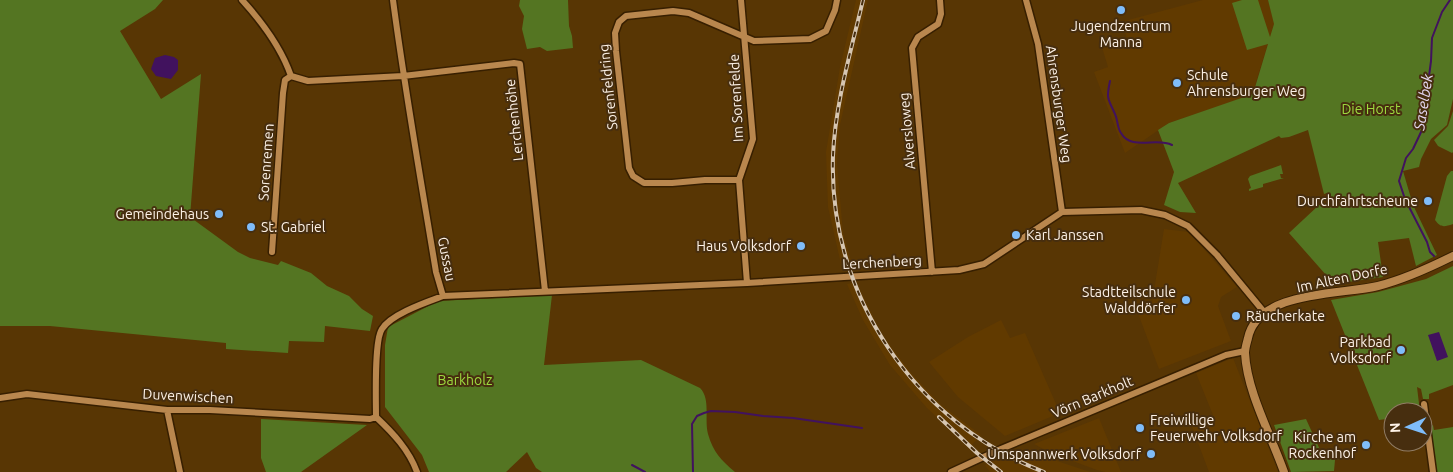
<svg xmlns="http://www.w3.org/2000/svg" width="1453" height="472" font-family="Ubuntu,sans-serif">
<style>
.built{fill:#613a00}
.green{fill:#547522}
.water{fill:#41125e}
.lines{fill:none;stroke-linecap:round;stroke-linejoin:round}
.stream{stroke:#41125e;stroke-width:2}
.minor-casing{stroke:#371f00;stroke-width:9}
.tertiary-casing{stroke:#371f00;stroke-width:10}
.minor{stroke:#b9874e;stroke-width:6}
.tertiary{stroke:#b9874e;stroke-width:8}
.rail-casing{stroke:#d6c6b2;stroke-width:4}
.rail{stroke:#472e0f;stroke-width:2;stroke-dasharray:5.5;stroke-linecap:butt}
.poi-dot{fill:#7fbdfa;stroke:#472e0f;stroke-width:2}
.labels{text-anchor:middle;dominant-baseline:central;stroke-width:4;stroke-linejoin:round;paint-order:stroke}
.poi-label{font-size:14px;fill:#fdf2e7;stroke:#472e0f;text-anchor:end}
.street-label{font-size:14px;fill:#fdf2e7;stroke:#472e0f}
.park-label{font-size:14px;fill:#9dda3f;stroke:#472e0f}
.water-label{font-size:15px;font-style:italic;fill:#e6d9f3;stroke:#472e0f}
</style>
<rect width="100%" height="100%" fill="#583604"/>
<path class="built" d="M856 0H868L840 125 837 163 843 233 852 264H841L828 207 826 152 840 67Z
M1203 0H1268L1274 24 1252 95 1169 123 1125 153 1094 72 1108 67 1101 44 1110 47 1128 42 1124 28 1118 29 1117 23Z
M1164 229 1189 232 1237 287 1221 297 1218 306 1231 341 1159 369 1136 308 1152 303Z
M856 282 882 335 911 373 940 404 981 435 969 448 927 408 890 365 863 320 847 284Z
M1001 320 1010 338 1025 333 1060 413 1005 436 958 397 929 362 968 337Z
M1233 358 1278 472H1209L1191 424 1213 415 1196 373Z
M1099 418 1121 472H1105L1097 470 1051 453 1034 444Z
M1024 450 1090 472H990L985 465Z"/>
<path class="green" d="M0 0H163L155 9 120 31 161 99 201 74 190 217 238 252 250 258 278 265 281 261 311 273 327 286 349 296 362 309 373 316 370 331 325 326 324 342 289 341 288 353 226 349V343L50 326H0Z
M520 0H568L569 26 572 36 573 48 547 51 540 47 527 49 522 29 524 16 519 6Z
M1242 0H1258L1270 37 1274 24 1268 0H1453V99L1447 125 1431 139 1421 159 1419 167 1403 171 1413 205 1437 255 1416 266 1409 238 1378 242 1383 277 1334 284 1289 233 1319 205 1328 204 1327 193 1324 194 1308 130 1289 137 1281 138 1279 136 1178 183 1196 213 1180 212 1164 205 1174 172 1158 130 1169 123 1253 94 1268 44 1247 50 1232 3Z
M1453 111V152L1452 153 1438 146 1434 140 1448 126Z
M1281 165 1283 174H1280L1281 178H1284L1263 184V187L1249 191V189L1251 188 1248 179 1250 176Z
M1451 171H1453V224C1444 227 1441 228 1435 220L1447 176Z
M1453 266V385L1429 394V399H1423L1421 389 1417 387 1420 412H1393V418L1379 420 1331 300 1378 292 1426 279Z
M552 295 544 365 641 360 700 388C711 399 704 419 708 434 713 452 721 460 735 472H542L536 468 527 452 506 472H429L422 455 385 407V345L388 327 438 301Z
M261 419 367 425 301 472H266L261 458Z
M1306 419 1321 452 1339 460H1335L1334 471 1291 472 1274 425Z
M1433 425 1434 430 1453 427V472H1436L1430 427Z"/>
<path class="water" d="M165 55 174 57 178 60V70L171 79 156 76 151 69 155 58Z
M1439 332 1448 357 1437 361 1428 335Z"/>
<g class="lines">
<path class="stream" d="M1110 81C1106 100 1108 98 1115 114 1118 120 1117 128 1121 133 1131 151 1157 137 1172 145
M1434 256 1430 252 1427 242 1405 199 1399 181 1406 158 1413 149 1422 130 1431 61 1432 38 1442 12 1450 0
M632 465 645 472
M693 472 692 424 697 416 704 413 711 411 735 412 763 416 793 418 862 428"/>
<g class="minor-casing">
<path id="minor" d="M242 0C263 23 281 47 291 76
M393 0C405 91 421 181 436 272L443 296
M741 0 753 139 739 180 747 283
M1026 0 1038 44 1062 212
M291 76 308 81 403 76 514 63 520 64 545 291
M739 180H705L672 183H644L633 176 629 168 616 51 615 33 619 22 626 16 673 11 689 13 754 41 810 39 826 31 835 10 837 0
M272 252 283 93 285 80 291 76
M932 272 912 48 918 37 938 24 941 14 940 0
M0 398 27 394 167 410H210L370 419 376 417
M1424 404 1433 472
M167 410 180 472
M417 472C409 450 393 433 376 417 376 400 374 340 382 329 391 314 427 302 443 296L747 283 959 270 984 264 1062 212 1141 210 1165 215 1188 226 1217 255 1264 312
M951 472 1001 449 1207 363 1226 355 1245 351"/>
</g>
<g class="tertiary-casing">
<path id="tertiary" d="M1284 472C1271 435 1247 392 1245 353 1245 348 1247 342 1248 338 1258 290 1342 295 1378 286 1405 279 1429 268 1453 256"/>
</g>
<use href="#minor" class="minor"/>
<use href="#tertiary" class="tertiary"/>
<g class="rail-casing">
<path id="rail" d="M863 0C851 51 835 104 833 156 828 295 915 423 1044 472
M939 417 977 453 1001 472"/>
</g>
<use href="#rail" class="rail"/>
</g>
<g class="poi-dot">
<circle cx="1121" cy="10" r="5"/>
<circle cx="1177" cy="83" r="5"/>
<circle cx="1428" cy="201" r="5"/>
<circle cx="219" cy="214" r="5"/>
<circle cx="251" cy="227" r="5"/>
<circle cx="1016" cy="235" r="5"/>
<circle cx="801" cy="246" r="5"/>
<circle cx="1186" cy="300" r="5"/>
<circle cx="1236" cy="316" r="5"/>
<circle cx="1401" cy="350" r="5"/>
<circle cx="1140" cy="428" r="5"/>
<circle cx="1366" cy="445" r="5"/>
<circle cx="1151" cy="454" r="5"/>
</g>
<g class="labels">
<g class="poi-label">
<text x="1121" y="26" text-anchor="middle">Jugendzentrum<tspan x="1121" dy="16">Manna</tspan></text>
<text x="1187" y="75" text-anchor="start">Schule<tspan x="1187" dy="16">Ahrensburger Weg</tspan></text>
<text x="1418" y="201">Durchfahrtscheune</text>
<text x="209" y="214">Gemeindehaus</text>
<text x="261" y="227" text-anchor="start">St. Gabriel</text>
<text x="1026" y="235" text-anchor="start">Karl Janssen</text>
<text x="791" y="246">Haus Volksdorf</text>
<text x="1176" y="292">Stadtteilschule<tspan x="1176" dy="16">Walddörfer</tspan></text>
<text x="1246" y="316" text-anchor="start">Räucherkate</text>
<text x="1391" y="342">Parkbad<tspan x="1391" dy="16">Volksdorf</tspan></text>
<text x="1150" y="420" text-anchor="start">Freiwillige<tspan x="1150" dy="16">Feuerwehr Volksdorf</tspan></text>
<text x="1356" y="437">Kirche am<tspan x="1356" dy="16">Rockenhof</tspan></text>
<text x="1141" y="454">Umspannwerk Volksdorf</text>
</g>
<g class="street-label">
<text transform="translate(608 87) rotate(-96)">Sorenfeldring</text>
<text transform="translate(736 98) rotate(-93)">Im Sorenfelde</text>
<text transform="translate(1059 104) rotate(82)">Ahrensburger Weg</text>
<text transform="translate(514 120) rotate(-96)">Lerchenhöhe</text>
<text transform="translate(907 131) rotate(-95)">Alversloweg</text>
<text transform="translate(266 162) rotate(-86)">Sorenremen</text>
<text transform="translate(447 259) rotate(79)">Gussau</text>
<text transform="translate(882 262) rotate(-3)">Lerchenberg</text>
<text transform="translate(1342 278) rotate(-12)">Im Alten Dorfe</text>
<text transform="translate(188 396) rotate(3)">Duvenwischen</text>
<text transform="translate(1092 397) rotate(-23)">Vörn Barkholt</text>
</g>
<g class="park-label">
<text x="1371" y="109">Die Horst</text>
<text x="465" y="380">Barkholz</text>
</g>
<g class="water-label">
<text transform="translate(1423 102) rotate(-81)">Saselbek</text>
</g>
</g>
<g transform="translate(1408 427) rotate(267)"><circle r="24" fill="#472e0f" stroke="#907c65"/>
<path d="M0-4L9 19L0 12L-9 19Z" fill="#7fbdfa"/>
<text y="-8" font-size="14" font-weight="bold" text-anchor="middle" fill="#fdf2e7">N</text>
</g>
</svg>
